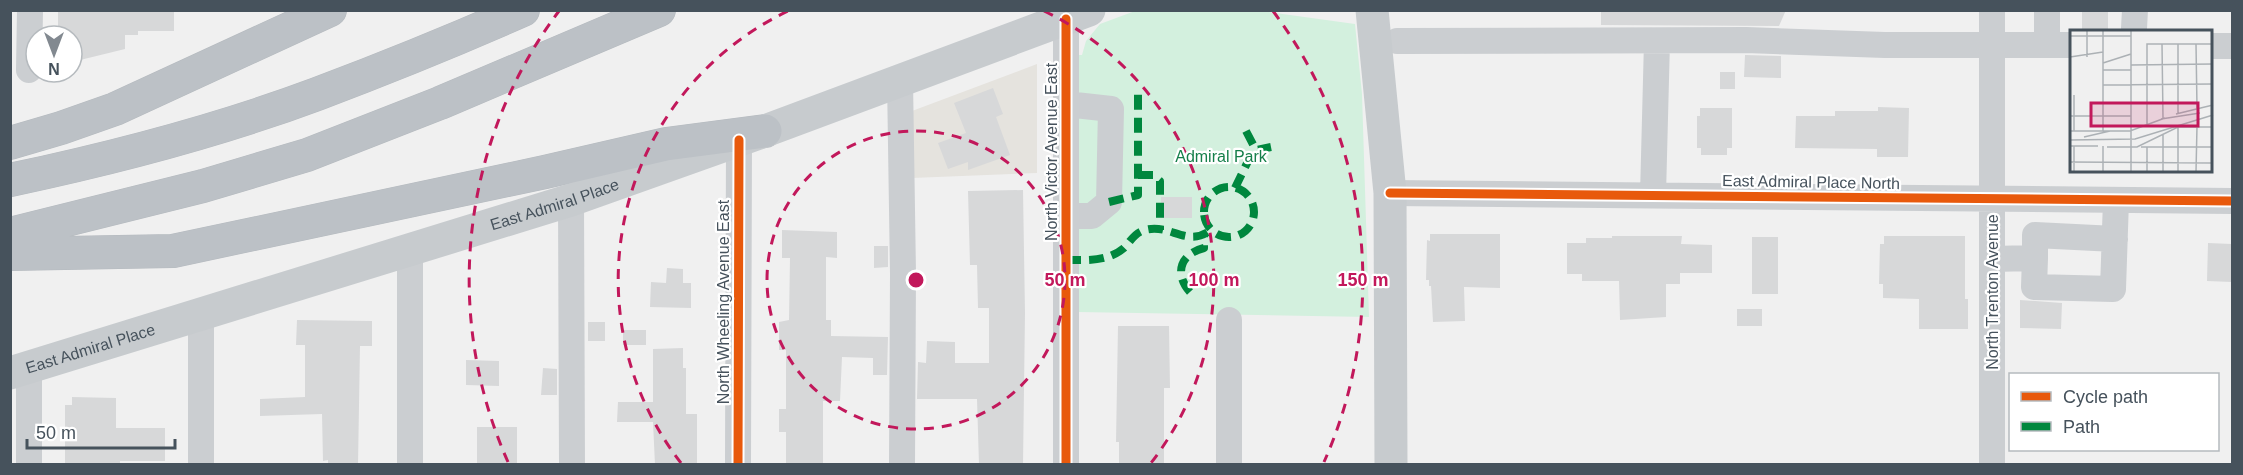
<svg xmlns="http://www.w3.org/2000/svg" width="2243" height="475" font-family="Arial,sans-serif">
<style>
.commercial{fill:#e5e3de}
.green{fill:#d3f0de}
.building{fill:#d7d8d9}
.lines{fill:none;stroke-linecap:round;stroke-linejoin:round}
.highway-casing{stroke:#b5babf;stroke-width:34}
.minor{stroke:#cbced1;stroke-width:26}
.major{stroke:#c7cbce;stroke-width:33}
.highway{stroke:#bcc1c6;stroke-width:33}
.quiet{stroke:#00873e;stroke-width:8;stroke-dasharray:15 8;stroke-linecap:butt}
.cycleway-casing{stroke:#fff;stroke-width:13}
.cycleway{stroke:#e8590c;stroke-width:9}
.ring{fill:none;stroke:#c2185b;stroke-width:3;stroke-dasharray:10 8}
.labels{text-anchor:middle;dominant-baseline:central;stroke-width:4.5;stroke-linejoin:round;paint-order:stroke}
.street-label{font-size:16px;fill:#46525c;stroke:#fff}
.park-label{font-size:16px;fill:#157f4a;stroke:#fff}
.inset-road{fill:none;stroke:#acb1b5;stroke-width:1.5}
.view{fill:#c2185b;fill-opacity:0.15;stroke:#c2185b;stroke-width:3}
.inset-edge{fill:none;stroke:#46525c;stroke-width:3}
.centre{fill:#c2185b;stroke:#fff;stroke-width:3}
.ring-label{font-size:18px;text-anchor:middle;font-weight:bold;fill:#c2185b;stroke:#fff;stroke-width:4.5;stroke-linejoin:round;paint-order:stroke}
</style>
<rect width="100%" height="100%" fill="#f0f0f0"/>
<path class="commercial" d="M1037 64V173L912 178V111Z"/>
<path class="green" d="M1254 10 1355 24 1362 94 1369 317 1077 312V55H1082L1086 41 1100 24 1135 11Z"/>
<path class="building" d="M58 10 174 12V31H138V35H125V49L72 62V36H58Z
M1601 10H1786L1779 26 1601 25Z
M2082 10H2108V32H2082Z
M1745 55 1781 56V78L1744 77Z
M1720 72H1735V89H1720Z
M993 88 1003 114 996 117 1010 155 968 170V162L948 169 938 143 966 133 954 103Z
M1878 107 1909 108 1908 157H1877V149L1795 148 1796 116H1835V111H1878Z
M1700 108H1732V148H1727V155H1701V148H1697V116H1700Z
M1023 190 1025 313 1023 465H979L977 399H917L918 362 926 363 927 341 955 342V363H989V308H978L977 265H970L968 191Z
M1161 197H1192V218H1161Z
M782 230 837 232V258L826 257V320H831V336L888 337 887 375H873V358L842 357 840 401H823V465H786V432H779V409H786V350H779V322L789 320 790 258H782Z
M1430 234H1500V288L1464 287 1465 321 1433 322 1431 286H1429V280H1426L1427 240 1430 241Z
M1612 236H1682L1681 244 1712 245V273H1680V284H1666V317L1620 320 1619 281H1582V274H1567V243H1586V238H1612Z
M1884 236H1965V299H1968V329H1919V299L1883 298V284H1879L1880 244H1884Z
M1752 237H1778V294H1752Z
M2208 243 2232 244V282L2207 281Z
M874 246H888V267L874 268Z
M667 268 683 269V283H691V308L650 307 651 282 666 283Z
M2020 300 2062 303 2061 329 2020 328Z
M1737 309H1762V326H1737Z
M297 320 372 321V346H360L358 465H328V460L323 461 322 414 260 416V399L305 397V345H296Z
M588 322H605V341H588Z
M1118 326H1169L1170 388H1164V465H1119V442H1116Z
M623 330H646V345H623Z
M683 348V368H686V414H697V465H655L653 422H617L618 402H653V349Z
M466 360 499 361V386L466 385Z
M543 368 557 369V395H541Z
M72 397 116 398V428H165V461H120V465H65V405H72Z
M477 427H517V465H477Z"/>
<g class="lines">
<g class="highway-casing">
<path id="highway" d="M10 143 61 128 115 109 330 10
M10 180C114 158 218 131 317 94 386 68 455 40 523 10
M10 234 203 186 307 155 440 103 659 10
M10 254 173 251 545 172 666 144 765 131"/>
</g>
<path class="minor" d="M1992 10V464
M2047 10V44
M2134 28 2135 10
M1397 41 1746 40 1885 45H2072
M2212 46H2232
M29 70 30 10
M900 80 903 274 902 464
M1390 193 2232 201
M1653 195 1657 41
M571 200 572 464
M1066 216H1092L1109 202 1111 109 1066 104
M410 249V464
M2035 258V235L2115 239
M1992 259 2035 258 2034 287 2113 289 2116 200
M29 368V464
M201 464V314
M738 464 739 140
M1066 464V19
M1229 464V320"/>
<g class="major">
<path d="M1372 10 1390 193 1391 464"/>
<path id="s1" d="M10 373 571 200 765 131 1089 10"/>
</g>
<use href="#highway" class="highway"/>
<path class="quiet" d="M1246 131 1256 150
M1138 175H1153L1160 181V230
M1204 212a25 25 0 1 1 50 0a25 25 0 1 1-50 0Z
M1235 188 1252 153 1256 150 1271 147
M1109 202 1138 195V94
M1066 260C1087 260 1107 262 1124 248 1131 241 1134 233 1145 230 1170 223 1187 248 1211 230
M1190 292C1174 274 1180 254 1204 248V234"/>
<g class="cycleway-casing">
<path id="cycleway" d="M1390 193 2232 201
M738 464 739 140
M1066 464V19"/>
</g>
<use href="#cycleway" class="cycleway"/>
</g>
<g class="ring">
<circle cx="916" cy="280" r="149"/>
<path d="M681 463A298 298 0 0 1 788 11M1044 11A298 298 0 0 1 1151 463"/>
<path d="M508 462A447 447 0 0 1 559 11M1273 11A447 447 0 0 1 1324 462"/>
</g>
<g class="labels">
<g class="street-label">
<text transform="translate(1051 152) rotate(-90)">North Victor Avenue East</text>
<text transform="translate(1811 182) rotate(1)">East Admiral Place North</text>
<text stroke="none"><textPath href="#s1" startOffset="570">East Admiral Place</textPath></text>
<text transform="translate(1992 292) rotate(-90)">North Trenton Avenue</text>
<text transform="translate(723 302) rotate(-90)">North Wheeling Avenue East</text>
<text stroke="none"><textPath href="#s1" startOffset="84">East Admiral Place</textPath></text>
</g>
<g class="park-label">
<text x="1221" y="156">Admiral Park</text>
</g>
</g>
<g transform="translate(2070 30)">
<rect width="142" height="142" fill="#f0f0f0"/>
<path class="inset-road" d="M17 0V27M33 0V101M61 0V125M0 6H61M92 14 93 88M108 14V84M126 14 127 78M0 27 33 22M33 33 61 24M61 35 143 34M33 40H61M33 55 143 54M4 65V101M106 84 143 75M0 86H61M91 89 130 83M77 95V14H143M0 101H60L95 88M93 105V142M14 107 40 101M0 110 65 109 143 85M0 116H28M37 117H67L108 97H143M71 117H143M77 117V142M61 123V142M0 132 143 133M4 142V116M33 142V116M108 142V97M126 142 127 96"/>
<path class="view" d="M21 73H128V96H21Z"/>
<rect width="142" height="142" class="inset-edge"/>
</g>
<circle cx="916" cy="280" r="9" class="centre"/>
<g class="ring-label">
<text x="1065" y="286">50 m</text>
<text x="1214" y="286">100 m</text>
<text x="1363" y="286">150 m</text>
</g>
<rect width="2243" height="475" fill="none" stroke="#46525c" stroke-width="24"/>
<rect x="2009" y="373" width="210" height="78" fill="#ffffff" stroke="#b5babe" stroke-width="1.5"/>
<rect x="2021" y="392" width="30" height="9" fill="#e8590c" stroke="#b5babe" stroke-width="1.5"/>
<text x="2063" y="403" font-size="18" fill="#46525c">Cycle path</text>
<rect x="2021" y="422" width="30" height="9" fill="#00873e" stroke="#b5babe" stroke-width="1.5"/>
<text x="2063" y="433" font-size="18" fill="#46525c">Path</text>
<g transform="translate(54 54) rotate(180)"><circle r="28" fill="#ffffff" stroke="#b5babe" stroke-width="1.5"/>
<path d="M0-4.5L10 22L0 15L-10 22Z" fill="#828990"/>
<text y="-9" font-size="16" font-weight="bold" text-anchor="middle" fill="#46525c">N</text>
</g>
<path d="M27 439v9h148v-9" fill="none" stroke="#46525c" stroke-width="3"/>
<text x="36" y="439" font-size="18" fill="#46525c" stroke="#ffffff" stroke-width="4.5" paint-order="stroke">50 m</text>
</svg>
